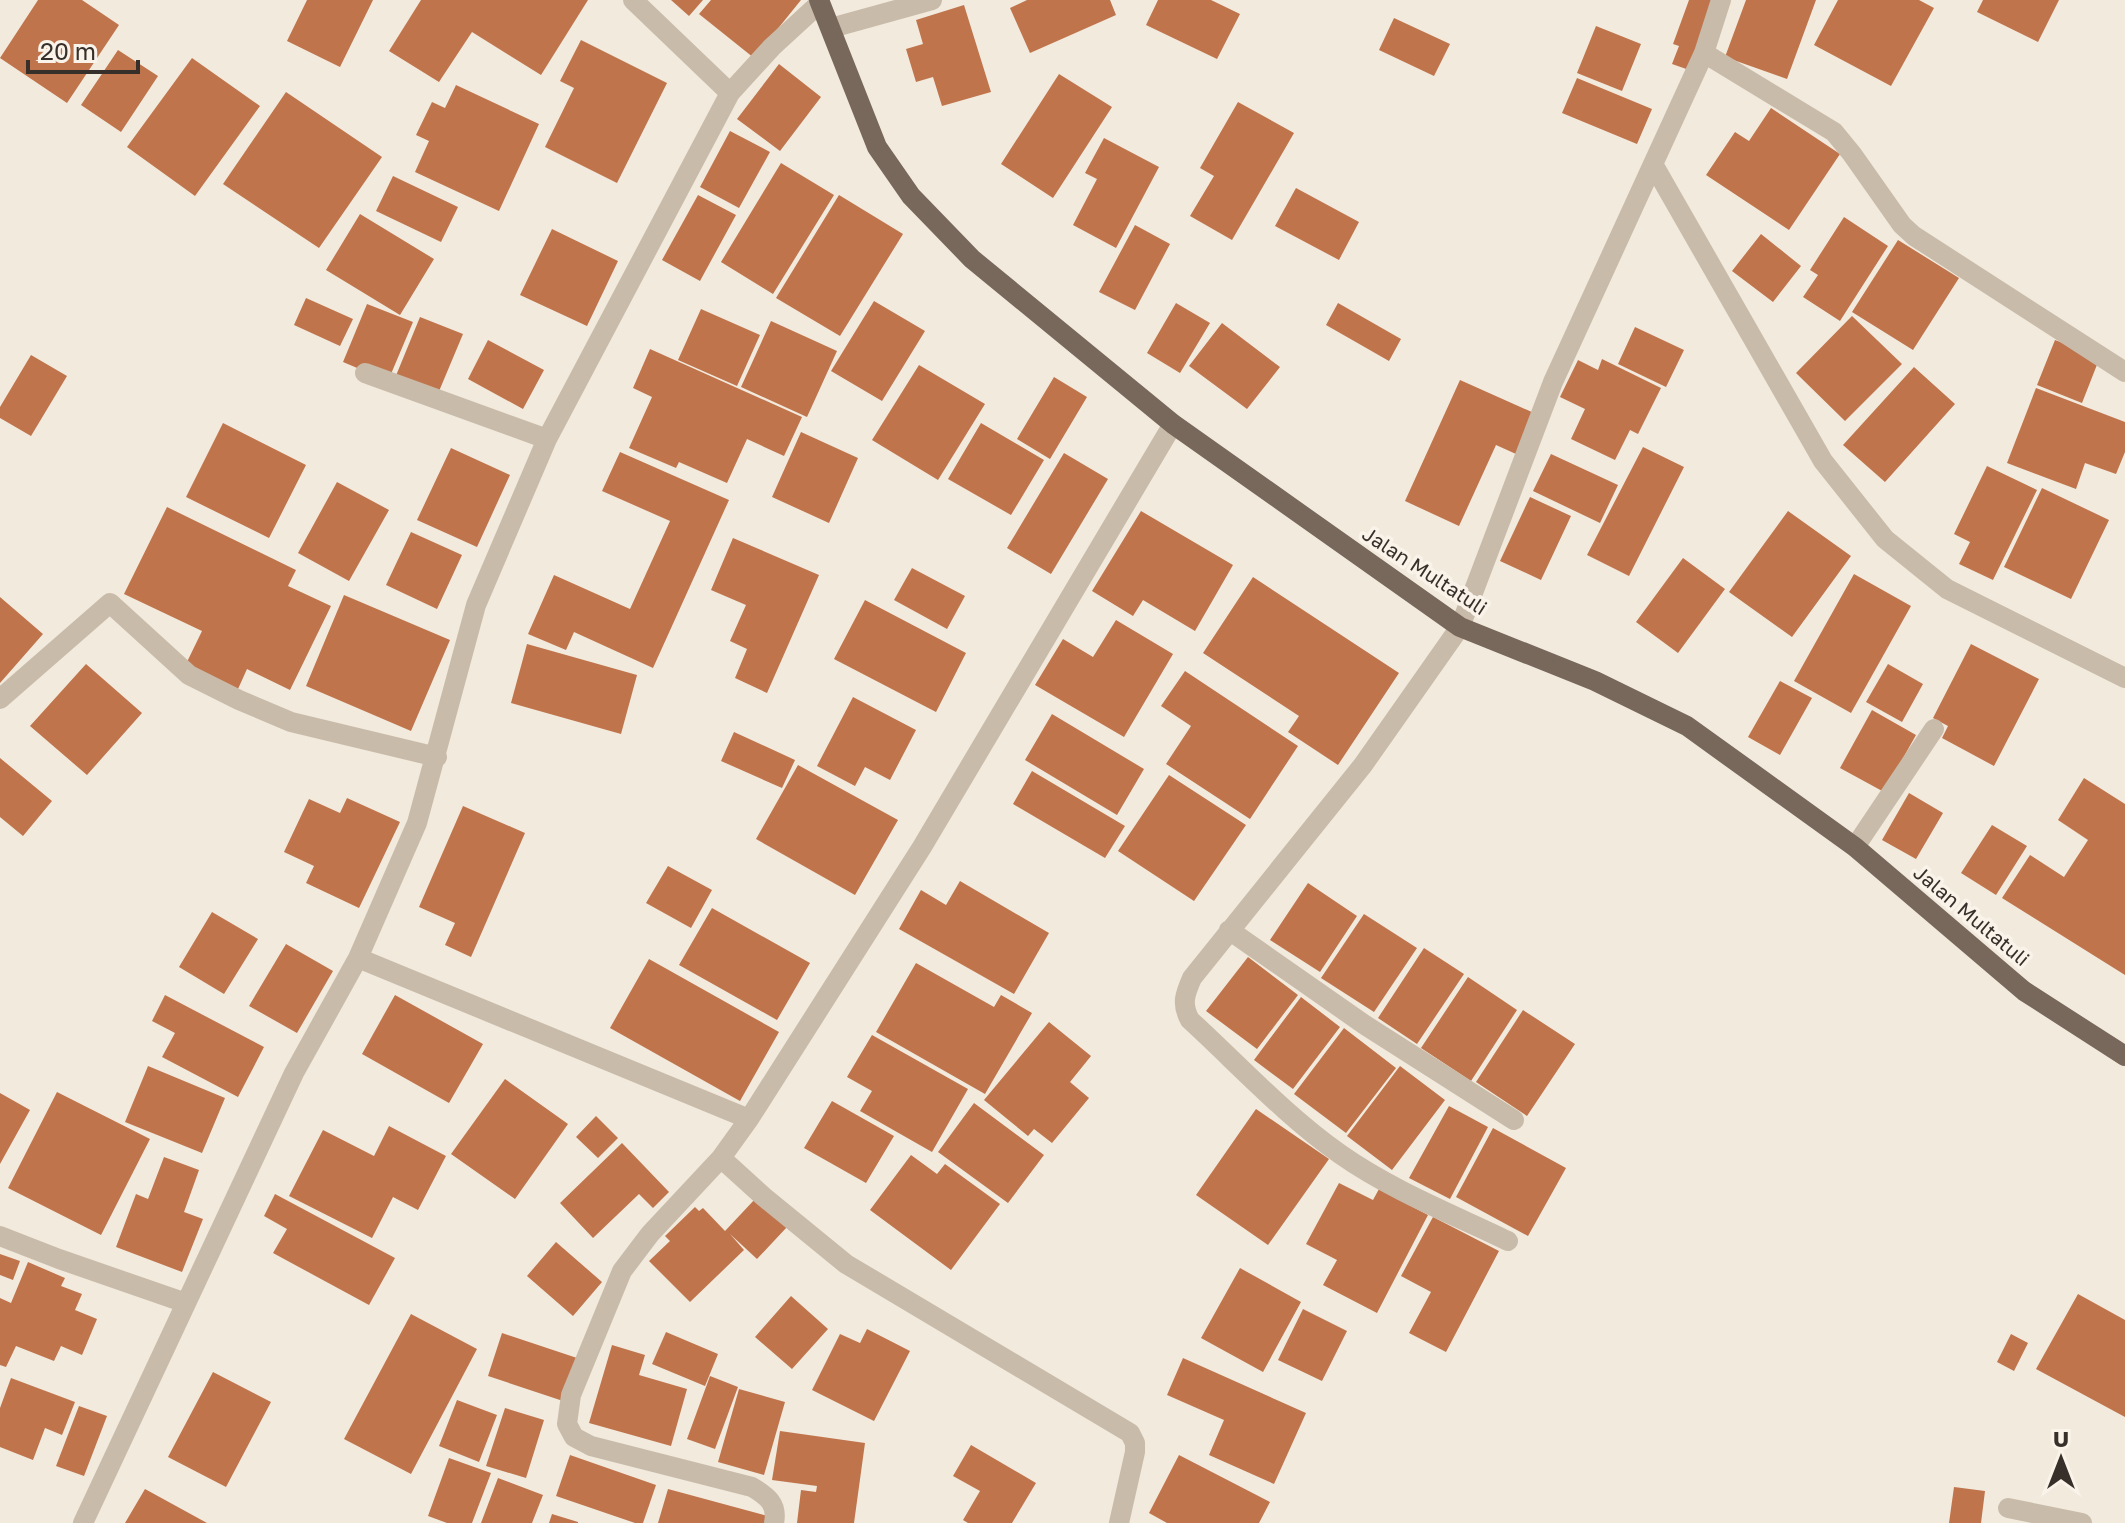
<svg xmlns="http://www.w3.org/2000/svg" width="2125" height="1523" font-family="'Golos Text',sans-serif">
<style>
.building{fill:#c0744c}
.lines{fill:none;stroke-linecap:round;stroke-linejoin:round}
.minor{stroke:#c9bbaa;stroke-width:20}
.major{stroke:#78675b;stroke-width:20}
.labels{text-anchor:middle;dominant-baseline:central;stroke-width:7;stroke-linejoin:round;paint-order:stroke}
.street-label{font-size:20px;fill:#372f29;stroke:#f9f3ea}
</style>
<rect width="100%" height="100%" fill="#f1eadd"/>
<path class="building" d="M38 0H82L119 25 67 103 0 58Z
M307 0H373L340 67 287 41Z
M421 0H588L541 75 472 32 439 82 389 51Z
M671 0H703L689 16Z
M711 0H801L754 58 699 14Z
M1027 0H1110L1116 15 1030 53 1010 8Z
M1158 0H1211L1240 14 1217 59 1146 25Z
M1689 0H1718L1692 71 1672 64 1679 46 1673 44Z
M1746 0H1816L1787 79 1725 57Z
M1838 0H1919L1934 8 1891 86 1814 45Z
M1983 0H2059L2038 42 1977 12Z
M964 5 991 92 942 106 933 77 916 82 906 49 923 44 916 20Z
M1394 18 1450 44 1434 76 1379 50Z
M1596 26 1641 44 1622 91 1577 73Z
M581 40 667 83 617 183 545 147 574 88 560 81Z
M118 50 158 76 121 132 81 105Z
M192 58 260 106 195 196 127 147Z
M779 64 821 97 780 151 737 119Z
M1059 74 1112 107 1053 198 1001 164Z
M1577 78 1652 109 1637 144 1562 113Z
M456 85 539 124 499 211 415 172 429 141 416 135 432 102 445 108Z
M286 92 382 157 319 248 223 184Z
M1238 102 1294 133 1232 240 1190 216 1214 176 1200 168Z
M1771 108 1840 154 1789 230 1706 175 1735 132 1749 141Z
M730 131 770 152 739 208 700 187Z
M1104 138 1159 167 1116 248 1073 225 1097 179 1085 173Z
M781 163 834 195 773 294 721 262Z
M393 176 458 207 441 242 376 211Z
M1296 188 1359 222 1339 260 1275 226Z
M698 195 736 215 700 281 662 260Z
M839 195 903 234 840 336 776 298Z
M360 214 434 259 400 315 326 270Z
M1844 217 1888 246 1840 321 1803 297 1818 275 1810 270Z
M1135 225 1170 244 1135 310 1099 292Z
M552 229 618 261 587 326 520 295Z
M1761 234 1801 266 1773 302 1732 271Z
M1898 240 1959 278 1913 350 1852 312Z
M306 298 353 319 340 346 294 325Z
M874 301 925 331 882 401 831 371Z
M1176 303 1210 323 1180 373 1147 353Z
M1338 303 1401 339 1389 361 1326 325Z
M367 304 413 322 388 381 343 362Z
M701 309 760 335 737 386 678 360Z
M1852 316 1902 364 1845 421 1796 373Z
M420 317 463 334 437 396 395 378Z
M771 321 837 351 807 417 741 387Z
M1222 323 1280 367 1247 409 1189 366Z
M1635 327 1684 350 1666 387 1618 364Z
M488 340 544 370 523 409 468 379Z
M2055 340 2100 357 2082 403 2037 385Z
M650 349 802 417 784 456 747 439 727 483 679 462 676 468 629 448 652 397 633 388Z
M31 355 67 376 31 436 0 418V407Z
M1602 359 1661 388 1638 434 1630 430 1615 460 1571 439 1585 409 1560 397 1578 360 1598 370Z
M919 365 985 404 938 480 872 440Z
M1914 367 1955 404 1885 482 1843 445Z
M1054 377 1087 397 1050 459 1017 439Z
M1460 380 1534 413 1516 454 1496 445 1459 526 1405 501Z
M2036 388 2125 422V452L2116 474 2085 463 2076 489 2007 463Z
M223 423 306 465 269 538 186 497Z
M981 423 1044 460 1011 515 948 479Z
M801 432 858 458 829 523 772 497Z
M1643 447 1684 467 1629 576 1587 555Z
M451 448 510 475 477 547 417 520Z
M620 452 729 500 653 668 574 632 566 650 528 634 554 575 630 609 670 521 602 491Z
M1064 453 1108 479 1051 574 1007 548Z
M1551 454 1618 485 1600 523 1533 491Z
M1987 466 2037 490 1993 580 1959 564 1970 542 1954 534Z
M337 482 389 510 349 581 298 553Z
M2042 488 2109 520 2071 599 2004 567Z
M1530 497 1571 516 1541 580 1500 561Z
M167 507 296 570 288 586 331 606 290 690 247 669 238 689 186 664 202 631 124 594Z
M1141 511 1233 565 1195 631 1143 600 1133 616 1092 591Z
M1788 511 1851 556 1792 637 1729 592Z
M411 532 462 555 437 609 386 585Z
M733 538 819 575 767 693 735 678 747 649 730 641 746 605 711 590Z
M1683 558 1725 589 1678 653 1636 622Z
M912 568 965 596 947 629 894 600Z
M1854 574 1911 606 1851 713 1794 681Z
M1253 577 1399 673 1338 765 1288 732 1299 716 1203 653Z
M344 595 450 640 411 731 306 686Z
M0 597 43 634 0 683Z
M865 600 966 653 936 712 834 659Z
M1116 620 1173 654 1124 737 1035 685 1063 639 1093 657Z
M527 644 637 675 621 734 511 703Z
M1971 644 2039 679 1994 766 1942 738 1948 726 1933 718Z
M86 664 142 713 87 775 30 726Z
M1888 664 1923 684 1902 722 1866 702Z
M1185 671 1298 746 1250 819 1166 764 1191 726 1161 706Z
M1780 681 1812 698 1780 755 1748 737Z
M853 697 916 730 890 780 865 767 855 786 817 766Z
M1872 710 1916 735 1884 792 1840 768Z
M1052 714 1144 769 1117 815 1025 760Z
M734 732 795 760 782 788 721 761Z
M0 758 52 801 23 836 0 817Z
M798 765 898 820 855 895 756 839Z
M1032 771 1125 826 1105 858 1013 804Z
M1169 775 1246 825 1194 901 1118 851Z
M2084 778 2125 804V975L2002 898 2030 855 2064 877 2088 840 2058 820Z
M1909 793 1943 813 1916 859 1882 840Z
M347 798 400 822 359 908 306 883 314 866 284 852 309 799 340 813Z
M463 806 525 833 471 957 445 945 455 923 419 907Z
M1992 825 2027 846 1996 895 1961 873Z
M668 866 712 890 691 928 646 903Z
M960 881 1049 933 1014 994 899 929 921 890 946 905Z
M1308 883 1357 916 1320 972 1270 940Z
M712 908 810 963 777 1020 679 965Z
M212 912 258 939 224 994 179 967Z
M1364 914 1417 948 1374 1012 1321 978Z
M286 944 333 971 297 1033 249 1006Z
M1424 948 1464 974 1417 1044 1378 1018Z
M1248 957 1298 995 1257 1049 1206 1011Z
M649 959 779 1032 740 1101 610 1028Z
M916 963 994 1007 1001 995 1032 1013 985 1094 876 1032Z
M1468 977 1517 1010 1471 1081 1421 1048Z
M165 995 264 1047 238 1097 162 1057 175 1033 152 1021Z
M395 995 483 1044 449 1103 362 1054Z
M1301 997 1340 1027 1293 1089 1254 1060Z
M1523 1010 1575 1044 1527 1116 1476 1082Z
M1049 1022 1091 1056 1070 1082 1089 1098 1052 1143 1034 1129 1028 1136 984 1100Z
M1344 1028 1396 1068 1346 1133 1294 1094Z
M872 1035 968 1089 932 1152 860 1111 872 1091 847 1077Z
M148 1066 225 1098 202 1153 125 1122Z
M1400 1066 1445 1100 1392 1170 1347 1136Z
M505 1079 568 1124 515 1199 451 1154Z
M57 1092 150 1139 101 1235 8 1188Z
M0 1093 30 1110 0 1164Z
M832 1101 894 1136 866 1183 804 1148Z
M974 1103 1044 1155 1008 1203 938 1152Z
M1449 1106 1488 1127 1450 1199 1409 1178Z
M1256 1109 1329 1159 1268 1245 1196 1195Z
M596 1116 618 1138 598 1158 576 1137Z
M389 1126 446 1156 418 1210 393 1197 372 1238 289 1196 323 1130 374 1156Z
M1493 1128 1566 1168 1528 1236 1456 1197Z
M622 1143 669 1192 653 1208 639 1194 593 1238 560 1203Z
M911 1155 937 1174 945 1164 1000 1204 951 1270 870 1210Z
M164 1157 199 1170 184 1212 203 1219 182 1272 116 1247 136 1194 148 1199Z
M1339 1183 1373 1200 1379 1189 1428 1215 1377 1313 1323 1285 1337 1260 1306 1244Z
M275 1194 395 1258 369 1305 273 1253 287 1229 264 1216Z
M756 1198 787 1227 757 1259 730 1234 744 1250 690 1302 649 1261 670 1241 665 1236 695 1207 699 1211 703 1208 725 1231Z
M1433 1217 1499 1251 1446 1352 1409 1333 1431 1292 1401 1276Z
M556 1242 602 1282 573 1316 527 1276Z
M0 1254 20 1261 13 1280 0 1275Z
M28 1262 65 1278 61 1286 82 1294 75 1310 97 1319 82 1355 61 1346 54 1361 16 1346 6 1367 0 1365V1298L11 1303Z
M1240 1268 1301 1302 1263 1372 1201 1338Z
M2078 1294 2125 1320V1417L2036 1369Z
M791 1296 828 1329 792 1369 755 1337Z
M1303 1309 1347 1331 1322 1381 1278 1360Z
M411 1314 477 1349 411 1474 344 1439Z
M867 1329 910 1351 874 1421 812 1390 840 1334 860 1343Z
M666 1332 718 1354 705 1386 652 1364Z
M502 1333 577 1358 563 1401 488 1376Z
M2011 1334 2028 1343 2014 1371 1997 1362Z
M612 1345 645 1355 639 1375 687 1389 671 1446 589 1423Z
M1183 1358 1306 1413 1274 1484 1209 1455 1224 1420 1167 1395Z
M213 1372 271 1402 226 1487 168 1457Z
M710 1376 738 1387 715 1449 687 1439Z
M11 1378 75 1402 62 1435 45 1428 33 1460 0 1447V1408Z
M739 1389 785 1402 764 1475 718 1462Z
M457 1400 497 1415 479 1462 439 1446Z
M79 1406 107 1416 84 1476 56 1466Z
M505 1408 544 1420 526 1478 486 1466Z
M780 1431 865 1443 854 1523H797L801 1490 816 1492 817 1486 772 1480Z
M971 1445 1036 1483 1012 1523H968L963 1520 980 1491 953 1476Z
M570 1455 656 1485 643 1523H635L556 1496Z
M1179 1455 1270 1502 1259 1523H1167L1149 1513Z
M449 1458 491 1473 472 1523H447L428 1516Z
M498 1478 543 1495 532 1523H481Z
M1954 1487 1985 1491 1981 1523H1949Z
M145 1489 207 1523H125Z
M668 1489 768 1516 766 1523H658Z
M552 1514 578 1522V1523H549Z"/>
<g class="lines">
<path class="minor" d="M633 0 730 93
M831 28 932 0
M1704 53 1834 132 1852 154 1902 225 1914 236 2125 372
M1653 164 1823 461 1885 539 1947 589 2125 678
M365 373 547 439
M0 699 110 603 189 675 239 700 291 722 437 757
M1855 847 1934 729
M1229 930 1365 1025 1514 1120
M358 958 749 1119
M721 1158 764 1197 846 1264 1130 1433 1135 1443V1452L1119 1523
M0 1236 59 1259 186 1303
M1508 1241C1452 1214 1391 1190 1340 1154 1286 1116 1239 1065 1190 1020 1181 1004 1185 994 1192 978L1363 765 1460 627 1553 382 1704 53 1721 0
M2008 1508 2082 1523
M83 1523 294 1073 358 958 417 823 476 605 547 439 730 93 772 47 820 3
M774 1523C778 1504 767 1496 752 1487L591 1446 574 1437 567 1424 571 1395 622 1271 650 1234 721 1158 749 1119 922 847 1173 424"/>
<path class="major" d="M819 0 877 147 911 196 972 259 1173 424 1460 627 1595 681 1687 726 1855 847 2024 991 2125 1056"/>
</g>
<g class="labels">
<g class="street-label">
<text transform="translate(1425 570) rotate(33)">Jalan Multatuli</text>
<text transform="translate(1972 915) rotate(40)">Jalan Multatuli</text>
</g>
</g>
<g transform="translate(2061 1459)" stroke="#f9f3ea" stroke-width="6" paint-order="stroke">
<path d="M0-6L14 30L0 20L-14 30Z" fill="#372f29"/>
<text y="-12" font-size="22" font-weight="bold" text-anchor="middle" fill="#372f29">U</text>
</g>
<path d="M28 60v12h110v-12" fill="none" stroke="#372f29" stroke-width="4"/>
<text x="40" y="60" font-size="24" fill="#372f29" stroke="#f9f3ea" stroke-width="6" paint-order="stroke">20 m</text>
</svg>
